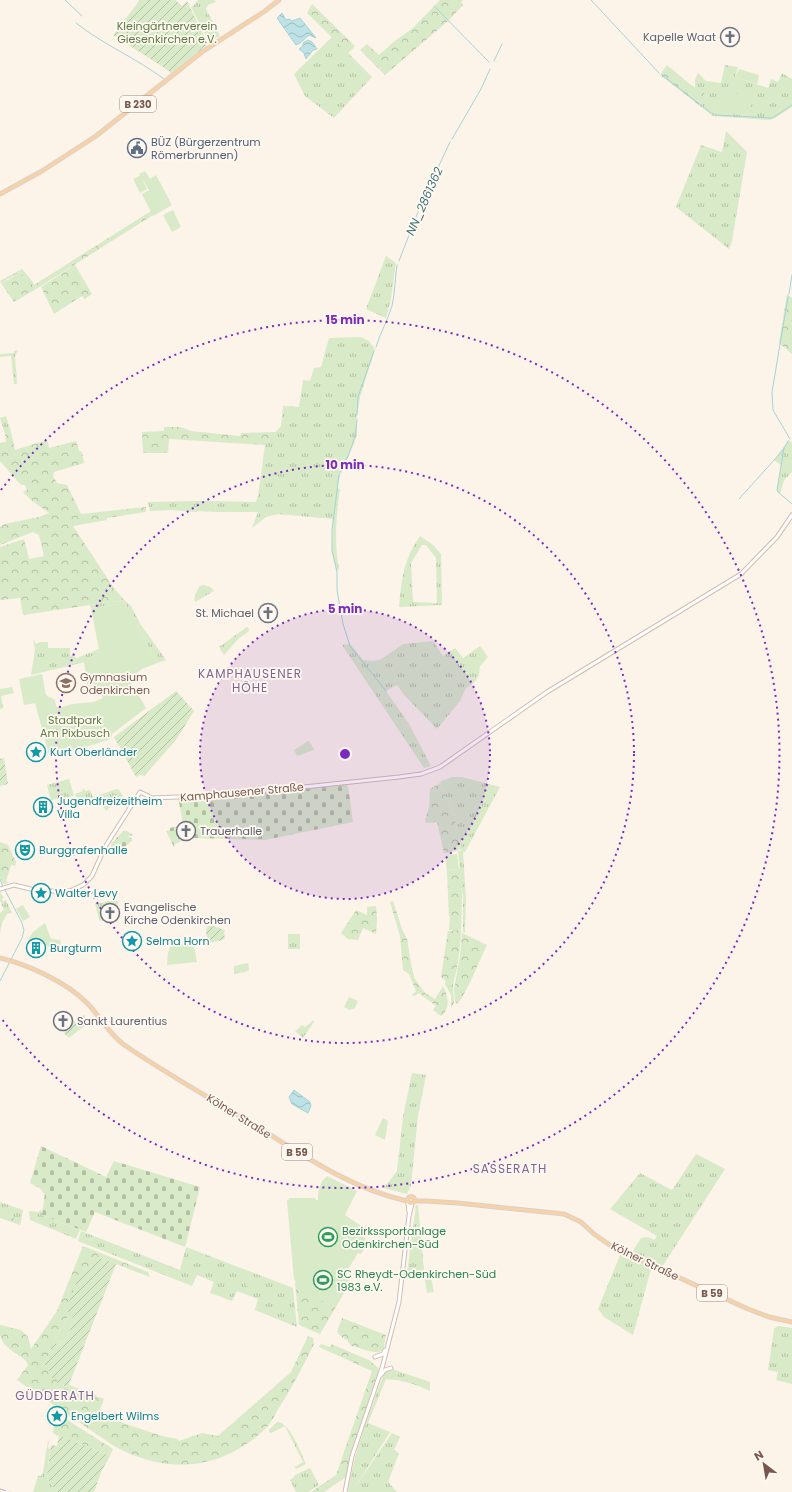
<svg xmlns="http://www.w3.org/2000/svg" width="792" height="1492" font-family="Poppins,sans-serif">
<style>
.grass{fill:url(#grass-tufts);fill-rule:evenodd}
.forest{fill:url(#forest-crowns);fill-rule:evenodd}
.cemetery{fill:url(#cemetery-stones)}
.park{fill:#d8eac7}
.garden{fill:url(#garden-furrows)}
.water{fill:url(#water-waves);stroke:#a4d4d8}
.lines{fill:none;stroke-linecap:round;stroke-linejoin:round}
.stream{stroke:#a4d4d8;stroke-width:1}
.secondary-casing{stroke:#d4bcaf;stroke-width:5}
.primary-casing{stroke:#d9d0cd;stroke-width:5}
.secondary{stroke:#fff;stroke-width:3}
.primary{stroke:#f9d2a4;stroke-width:3}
.rail{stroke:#b5a7c7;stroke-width:1;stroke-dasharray:6 4;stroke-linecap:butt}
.ring{fill:none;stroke:#7b2cbf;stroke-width:2;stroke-dasharray:2 4}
.labels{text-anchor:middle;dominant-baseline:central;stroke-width:3.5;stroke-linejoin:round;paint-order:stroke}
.shield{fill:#fff8f0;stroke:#a0887e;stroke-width:1}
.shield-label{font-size:10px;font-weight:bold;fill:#77584d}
.park-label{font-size:11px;fill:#5a7c44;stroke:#fff8f0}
.worship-label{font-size:11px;fill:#5b616d;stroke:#fff8f0;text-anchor:start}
.service-label{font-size:11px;fill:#4e5e75;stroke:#fff8f0;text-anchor:start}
.education-label{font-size:11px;fill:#785e54;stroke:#fff8f0;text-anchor:start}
.culture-label{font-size:11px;fill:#0d838f;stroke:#fff8f0;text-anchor:start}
.street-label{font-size:11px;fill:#77584d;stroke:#fff8f0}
.leisure-label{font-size:11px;fill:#27864d;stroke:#fff8f0;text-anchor:start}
.water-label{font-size:12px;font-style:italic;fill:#40767c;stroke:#fff8f0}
.neighbourhood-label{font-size:12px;letter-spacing:1px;fill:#7f6592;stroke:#fff8f0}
.centre{fill:#7b2cbf;stroke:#fff8f0;stroke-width:2}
.ring-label{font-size:12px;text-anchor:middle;font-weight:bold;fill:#7b2cbf;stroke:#fff8f0;stroke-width:3.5;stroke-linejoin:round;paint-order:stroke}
</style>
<defs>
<pattern id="grass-tufts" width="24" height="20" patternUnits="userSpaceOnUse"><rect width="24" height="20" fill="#d8eac7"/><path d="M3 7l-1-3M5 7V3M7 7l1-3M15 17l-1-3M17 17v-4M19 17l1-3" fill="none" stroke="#b4c0a4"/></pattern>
<pattern id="forest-crowns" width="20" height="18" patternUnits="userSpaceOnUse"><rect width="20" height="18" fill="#d8eac7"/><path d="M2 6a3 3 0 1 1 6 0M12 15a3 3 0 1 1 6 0" fill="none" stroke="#b4c0a4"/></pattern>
<pattern id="cemetery-stones" width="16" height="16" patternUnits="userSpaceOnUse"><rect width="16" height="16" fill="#d8eac7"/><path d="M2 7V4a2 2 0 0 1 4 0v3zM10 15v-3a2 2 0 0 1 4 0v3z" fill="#b4c0a4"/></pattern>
<pattern id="garden-furrows" width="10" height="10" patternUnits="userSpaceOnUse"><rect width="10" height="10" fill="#d8eac7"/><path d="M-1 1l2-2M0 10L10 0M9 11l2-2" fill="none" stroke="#b4c0a4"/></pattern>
<pattern id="water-waves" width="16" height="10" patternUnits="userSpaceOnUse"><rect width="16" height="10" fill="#bee3e6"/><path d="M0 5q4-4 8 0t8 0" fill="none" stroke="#9fbbbd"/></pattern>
</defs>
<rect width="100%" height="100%" fill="#fcf3e9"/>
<path class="grass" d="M198 0H214L216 2 208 5 206 9 220 36 209 42 191 7 194 5Z
M332 37 372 77 334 118 305 96 294 74Z
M725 65 738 67 735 77 768 88 771 79 778 82 782 73 792 79V107L775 118 769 120 713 116 700 106 707 95 695 88V80L698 73 706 81 721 83ZM724 93 749 115 718 113Z
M726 131 747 152 732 241 729 249 676 207 701 145 722 152Z
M386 256 396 263 391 299 386 318 366 309Z
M22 269 32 281 36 289 14 302 29 283 20 272 1 283 0 281Z
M361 337 369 341 375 349 360 397 356 422 357 423V436L340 476 337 488 340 489C336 517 334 542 339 569L337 571 332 551 333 519 278 514 266 517 252 528 258 512H215L216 501 256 502 258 496 265 445 281 426 283 406 299 407 303 380 310 381 314 368 321 367 329 338Z
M18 350 15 356 17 384H14L11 356 0 357V354L14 353V351Z
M6 416 11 432 5 434 0 418Z
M789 440 792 443V472L784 480 780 494 777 490 781 465 774 460Z
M198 501 197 512 170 510 150 511 148 502Z
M420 536 433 545 441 554 442 605 399 607C402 578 403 561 420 536ZM422 545H426L436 558 437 603 413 602 411 563Z
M204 585 210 587 214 591 195 602C193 597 197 591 200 586Z
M124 600 131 606 141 625 166 660 157 663 125 603 91 608 90 605Z
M247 627 249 629 248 632 239 638 224 655 219 647Z
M33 639 36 644 40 642H48V648H70V655L77 658 99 649 100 655 89 657V661L31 675 35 650Z
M433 641 443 656 455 648 463 658 480 646 488 657 480 666 479 675 475 682 466 688 460 701 437 729 405 696 397 685 386 691 409 724 431 766 424 768 342 645 350 644 363 660 371 661 380 660 403 644Z
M12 687 14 693 1 696 3 708 0 709V689Z
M452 777H462L500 787 465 852 462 851 453 813 440 783 441 781Z
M69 779 74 796 51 800 47 785Z
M82 789H84L85 791 90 790 93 797 117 789 119 790 123 796 106 811 100 801 90 807 88 802 78 803 75 794 83 791Z
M268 793 232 798 179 802 178 799 214 798Z
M458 851H463L466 901 465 933 463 932V899Z
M0 892 4 898 2 899 3 901 6 900 12 913 7 914 2 923 0 933V913L4 910 0 900Z
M106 901H118L117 918 113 921 112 923 99 920 95 903H104Z
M288 934H300V949H288Z
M314 1020V1022L303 1038 295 1031 302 1025 305 1027Z
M412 1073 426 1075 418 1116 411 1185 407 1194 384 1188 397 1171 403 1117Z
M696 1154 725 1169 662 1267 631 1254 641 1238 648 1237 654 1240 657 1236 610 1209 640 1173 672 1190Z
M0 1202 23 1210 21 1222 0 1211Z
M416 1205H418L424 1271 407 1274Z
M40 1210 42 1211V1215L80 1230 76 1239 30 1220 29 1211 39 1212Z
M81 1231 180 1270 186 1247 293 1288 297 1327 255 1310 258 1299 237 1291 232 1301 210 1293 214 1282 197 1275 192 1286 78 1241Z
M621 1253 651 1269 633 1335 604 1317 598 1309Z
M779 1326 792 1328V1384L776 1380 778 1372 768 1370 774 1329 776 1327Z
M392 1369 430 1382V1391C415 1384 403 1380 386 1379L368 1423 390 1432 354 1489 392 1433 400 1437 394 1450 399 1453 388 1482 397 1492H348C354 1451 370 1412 384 1373Z
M277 1422C290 1422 301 1453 306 1464L296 1469 295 1467 303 1462 285 1426 271 1433 269 1432V1430Z
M48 1441H49L48 1448 50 1449 47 1475 48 1480 57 1492H33L38 1476H41L43 1472Z
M310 1468 319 1485 308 1492H296L290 1480 294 1477 295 1475Z"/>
<path class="forest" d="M440 0H463L461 2 463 5 448 21 385 75 360 50 367 44 379 55 396 40 413 28Z
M312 4 355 46 348 53 307 13Z
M667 65 692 86 707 95 700 106 660 75Z
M151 211 153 215 36 289 34 285Z
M75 265 92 294 85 299 82 296 54 314 41 287Z
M20 272 29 283 32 290 17 299 14 302 1 283 10 279Z
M787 294 792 298V354L779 343Z
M164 427H180L191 431 240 436 241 433 276 432 265 445 169 439 168 453H143L142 432 164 431Z
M11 432 15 450 47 440 49 448 76 441 79 451 82 452 84 463 54 472 53 476 57 483 67 485 81 514 146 507V511L145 512 107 518V520L73 526 113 587 124 600 23 615 20 598 0 600V547L24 539 29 559 44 556 39 535 33 532 0 545V527L4 524 39 517 49 513 31 500 23 492 27 490 25 485H21L0 461V443L6 442 5 434Z
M440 783 453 813 462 851 458 849V851L444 853 437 822 426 823 425 820 429 808 430 789Z
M0 842 8 845 16 862 15 866 11 865 6 881 8 882V883L3 884 0 877Z
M460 869 462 892 461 935 458 963 453 985 454 1003 451 1008V995L445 984 446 981 441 977 448 931 459 930 460 916H449L447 871Z
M393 901 402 929 407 939 412 969 415 979 425 993 435 999 443 986C448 995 451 1009 441 1016L433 1010 436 1006 419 993 415 996 412 995 416 991 409 974 403 970 400 936 390 902Z
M376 906 377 919 376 934 363 928 358 940 348 939 341 933 356 910 367 915V907Z
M462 933 487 945C482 955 464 999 457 1004L455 1001 454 989 460 957Z
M0 1211 21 1222 20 1225 0 1218Z
M83 1246 148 1272 150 1277 95 1256 89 1270 83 1268 76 1320 61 1345 53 1343 52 1372 58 1380 57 1383 67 1387 69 1385 104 1399 98 1414 129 1425 162 1436 177 1439 179 1441 202 1433 218 1436 291 1372 308 1336 313 1338 314 1344C303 1367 291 1389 277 1411 274 1417 270 1424 265 1429 256 1438 245 1446 233 1452 193 1472 153 1467 114 1446L17 1380 28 1365C27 1356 3 1351 0 1335 0 1332 0 1329 0 1325L21 1330 28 1337 31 1349 57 1311ZM68 1317 75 1321 61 1343 55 1339Z
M295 1282H296L332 1307 345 1286 347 1288 320 1334 299 1325Z
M342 1318 386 1335C385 1339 385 1345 383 1349 378 1358 359 1346 351 1346L347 1340 343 1338 337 1332Z
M321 1344 330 1347 331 1344 371 1361V1362L375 1365 379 1369 361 1423 346 1477 324 1492H311L336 1475 372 1371 319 1347Z
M58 1416H61L113 1449 110 1456 53 1433 55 1420Z"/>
<path class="cemetery" d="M346 784 348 786 353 822 265 840 193 838 191 837 175 844 174 847 166 831 170 830V828L183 825 179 802 232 798Z
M123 831H127L133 835 128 836 133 840 122 849 110 847 112 843H111V842H113Z
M41 1146 106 1177 114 1161 200 1187 185 1247 95 1212 86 1232 42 1215 45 1193H43L41 1189 30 1183Z"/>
<path class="park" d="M739 69 759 75 757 84 735 77Z
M723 93 754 94 749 115 718 113Z
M145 171 150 179 156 175 172 205 153 216 142 194 149 190 141 177 147 189 140 193 133 179 140 176 139 174Z
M173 210 181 227 172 232 163 215Z
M198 501H216L215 512 197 511Z
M125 603 157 663 142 669 129 679 146 708 112 734 111 739 50 758 35 703 24 705 19 679 42 674 46 695 55 700 56 706 59 708 72 704 94 702 103 698 101 693 89 695 84 662 89 661V657L100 655 91 608Z
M308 741H309L314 749V750L297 756 294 750Z
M457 854 459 869 447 871 445 856Z
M23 905 30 917 23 921 16 909Z
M450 916H460L459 930H449Z
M45 923 51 939 60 940 61 942 59 950 44 945 41 947 28 940 33 932Z
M172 942 194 947 197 962 167 965 168 953Z
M248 963 249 970 245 972 234 974V966Z
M349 997 358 1001 355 1008 350 1010 344 1007Z
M383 1118 388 1121 385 1140 375 1135Z
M327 1176 357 1191 345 1215 364 1228 366 1246 361 1254 358 1253 345 1274 349 1280 332 1307 299 1287 294 1279 287 1201 290 1198H315L316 1200H318C318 1191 320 1182 327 1176Z
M431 1278 434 1292 427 1293 425 1279Z
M246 1283 251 1286 254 1283 259 1286 262 1285 266 1287 264 1294 249 1288 245 1284Z
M68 1317 75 1321 62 1343 55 1339Z"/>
<path class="garden" d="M140 0H175L182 6 187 1 208 44 171 73 163 67 113 35Z
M176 691 194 711 176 740 144 776 140 775 136 777 114 737Z
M4 758 8 784 0 786V759Z
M210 925 225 930 224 934 225 938 222 940 209 943C207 937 203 929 210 925Z
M84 1015 89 1022 69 1038 64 1033 65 1032 64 1030 73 1020 76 1023Z
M95 1256 116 1264 68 1387 57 1383 58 1380 50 1377 52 1372 44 1368 53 1343 61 1345 76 1320 69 1315 67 1307 82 1268 89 1270Z
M59 1435 110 1456 101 1472 94 1492H57L48 1480 47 1475 51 1445 57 1446Z"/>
<path class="water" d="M282 13 286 20 289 19 292 21 300 18 316 38 309 35 300 43 296 45 277 18Z
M308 40 312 42 317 49 313 50 306 59 304 53 299 49 303 46V43Z
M294 1090 310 1102 311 1106 308 1113 292 1104 289 1097Z"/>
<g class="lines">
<path class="stream" d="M65 0 82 16
M591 0 659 73
M434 6 489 62
M76 23C104 45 136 58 164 79
M494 61 502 44
M662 75 711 113
M715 115 772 118 792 105
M452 139 481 89 490 69
M399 261 421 204 450 142
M789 294 792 275
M788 297 772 392 773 410 790 439
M376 347C380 333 388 320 392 306 395 293 395 278 397 265
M357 415 358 397 374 351
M788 441 784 448 777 490 778 492 792 504
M340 472C349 455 356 440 357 420
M339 475 332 530V551L337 572V590L343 624 350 646 386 691
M739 499 784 449
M102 675V681
M0 879 3 887
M0 981 22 938 24 930 22 923 5 890"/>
<g class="secondary-casing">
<path id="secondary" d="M0 889 14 885 39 891H70L83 885 92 876 105 847 140 792 152 798 229 795 399 777 421 774 440 767 547 692 741 574 777 537 792 515
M408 1203 409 1212
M375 1357 383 1354 385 1350
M380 1376 385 1370 391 1368
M345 1492 352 1456 382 1368 399 1302 409 1216 412 1204"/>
</g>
<g class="primary-casing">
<path id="primary" d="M0 194 42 171 96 136 202 52 265 11 279 0
M0 958C29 965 66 982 87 1003 100 1016 108 1033 123 1044 162 1071 204 1095 245 1119 297 1151 347 1188 407 1201
M407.5 1200a3.5 3.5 0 1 1 7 0a3.5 3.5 0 1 1-7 0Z
M414 1201H426L458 1203 564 1214 581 1222 594 1234 614 1248 748 1309 769 1317 792 1322"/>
</g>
<use href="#secondary" class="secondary"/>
<use href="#primary" class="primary"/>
<path class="rail" d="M0 1489 10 1492"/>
</g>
<circle cx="345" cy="754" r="145" fill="#7b2cbf" fill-opacity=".12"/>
<g class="ring">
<circle cx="345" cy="754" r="145"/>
<circle cx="345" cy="754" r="289"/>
<path d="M1 490A434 434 0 1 1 1 1018"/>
</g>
<defs>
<g id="church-ring" transform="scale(1)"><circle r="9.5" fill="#fff8f0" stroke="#6b7280" stroke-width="1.5"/><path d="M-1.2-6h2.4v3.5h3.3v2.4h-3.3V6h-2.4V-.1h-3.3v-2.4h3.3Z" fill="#6b7280"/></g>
<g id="civic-ring" transform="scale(1)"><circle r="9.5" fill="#fff8f0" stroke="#5c6f8a" stroke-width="1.5"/><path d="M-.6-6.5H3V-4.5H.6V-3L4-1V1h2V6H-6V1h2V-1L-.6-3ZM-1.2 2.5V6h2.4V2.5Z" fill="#5c6f8a"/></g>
<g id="school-ring" transform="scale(1)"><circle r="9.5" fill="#fff8f0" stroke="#8d6e63" stroke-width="1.5"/><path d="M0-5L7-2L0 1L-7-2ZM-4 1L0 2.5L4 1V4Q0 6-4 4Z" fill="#8d6e63"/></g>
<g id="sight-ring" transform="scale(1)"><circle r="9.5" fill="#fff8f0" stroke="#0f9aa8" stroke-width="1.5"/><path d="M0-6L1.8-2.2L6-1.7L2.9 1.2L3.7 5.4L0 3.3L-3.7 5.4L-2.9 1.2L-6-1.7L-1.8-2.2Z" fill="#0f9aa8"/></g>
<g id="building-ring" transform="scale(1)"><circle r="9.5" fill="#fff8f0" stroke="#0f9aa8" stroke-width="1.5"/><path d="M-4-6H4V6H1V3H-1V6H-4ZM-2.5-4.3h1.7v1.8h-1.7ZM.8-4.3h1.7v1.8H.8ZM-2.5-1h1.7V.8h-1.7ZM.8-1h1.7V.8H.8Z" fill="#0f9aa8"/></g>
<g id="theatre-ring" transform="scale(1)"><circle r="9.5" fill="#fff8f0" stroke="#0f9aa8" stroke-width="1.5"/><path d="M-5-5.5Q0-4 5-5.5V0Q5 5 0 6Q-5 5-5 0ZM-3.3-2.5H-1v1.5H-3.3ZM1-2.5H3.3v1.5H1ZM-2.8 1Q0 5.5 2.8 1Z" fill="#0f9aa8"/></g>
<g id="stadium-ring" transform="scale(1)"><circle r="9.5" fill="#fff8f0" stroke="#2e9e5b" stroke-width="1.5"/><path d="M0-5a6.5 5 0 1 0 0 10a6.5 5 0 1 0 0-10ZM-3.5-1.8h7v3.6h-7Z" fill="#2e9e5b"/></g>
</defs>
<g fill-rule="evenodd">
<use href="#church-ring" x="730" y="37"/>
<use href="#civic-ring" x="137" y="148"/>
<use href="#church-ring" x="268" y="613"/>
<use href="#school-ring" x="66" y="683"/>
<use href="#sight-ring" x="36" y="752"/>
<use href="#building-ring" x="43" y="807"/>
<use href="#church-ring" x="186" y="831"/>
<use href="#theatre-ring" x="25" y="850"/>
<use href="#sight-ring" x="41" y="893"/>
<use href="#church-ring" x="110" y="913"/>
<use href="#sight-ring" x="132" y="941"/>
<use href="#building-ring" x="36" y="948"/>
<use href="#church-ring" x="63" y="1021"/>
<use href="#stadium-ring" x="328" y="1237"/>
<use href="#stadium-ring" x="323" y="1280"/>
<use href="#sight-ring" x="57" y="1416"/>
</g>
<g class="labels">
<g class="shield">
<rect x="120" y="96" width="36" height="16" rx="3"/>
<rect x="282" y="1144" width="30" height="16" rx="3"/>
<rect x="697" y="1285" width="30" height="16" rx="3"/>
</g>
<g class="shield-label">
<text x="138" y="104">B 230</text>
<text x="297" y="1152">B 59</text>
<text x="712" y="1293">B 59</text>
</g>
<g class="park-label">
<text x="167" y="26">Kleingärtnerverein<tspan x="167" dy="13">Giesenkirchen e.V.</tspan></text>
<text x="75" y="720">Stadtpark<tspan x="75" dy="13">Am Pixbusch</tspan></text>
</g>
<g class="worship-label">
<text x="716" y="37" text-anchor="end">Kapelle Waat</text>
<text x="254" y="613" text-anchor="end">St. Michael</text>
<text x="200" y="831">Trauerhalle</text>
<text x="124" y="907">Evangelische<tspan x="124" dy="13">Kirche Odenkirchen</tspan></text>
<text x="77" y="1021">Sankt Laurentius</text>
</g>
<g class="service-label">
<text x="151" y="142">BÜZ (Bürgerzentrum<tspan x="151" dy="13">Römerbrunnen)</tspan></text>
</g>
<g class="education-label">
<text x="80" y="677">Gymnasium<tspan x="80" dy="13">Odenkirchen</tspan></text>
</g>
<g class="culture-label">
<text x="50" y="752">Kurt Oberländer</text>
<text x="57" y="801">Jugendfreizeitheim<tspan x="57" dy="13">Villa</tspan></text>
<text x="39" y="850">Burggrafenhalle</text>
<text x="55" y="893">Walter Levy</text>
<text x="146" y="941">Selma Horn</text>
<text x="50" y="948">Burgturm</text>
<text x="71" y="1416">Engelbert Wilms</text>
</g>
<g class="street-label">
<text transform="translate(242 792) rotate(-5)">Kamphausener Straße</text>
<text transform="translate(239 1116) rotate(32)">Kölner Straße</text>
<text transform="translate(645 1261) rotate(26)">Kölner Straße</text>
</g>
<g class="leisure-label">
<text x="342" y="1231">Bezirkssportanlage<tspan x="342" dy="13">Odenkirchen-Süd</tspan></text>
<text x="337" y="1274">SC Rheydt-Odenkirchen-Süd<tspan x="337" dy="13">1983 e.V.</tspan></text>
</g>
<g class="water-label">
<text transform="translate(424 201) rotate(-66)">NN_2861362</text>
</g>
<g class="neighbourhood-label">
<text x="250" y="673">KAMPHAUSENER<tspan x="250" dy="14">HÖHE</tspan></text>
<text x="510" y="1168">SASSERATH</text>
<text x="55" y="1395">GÜDDERATH</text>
</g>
</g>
<circle cx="345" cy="754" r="6" class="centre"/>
<g class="ring-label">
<text x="345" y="324">15 min</text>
<text x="345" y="469">10 min</text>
<text x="345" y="613">5 min</text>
</g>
<g transform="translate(764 1464) rotate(329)" stroke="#fff8f0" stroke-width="3" paint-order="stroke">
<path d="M0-3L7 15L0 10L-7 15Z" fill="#77584d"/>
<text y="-6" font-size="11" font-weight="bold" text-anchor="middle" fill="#77584d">N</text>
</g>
</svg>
